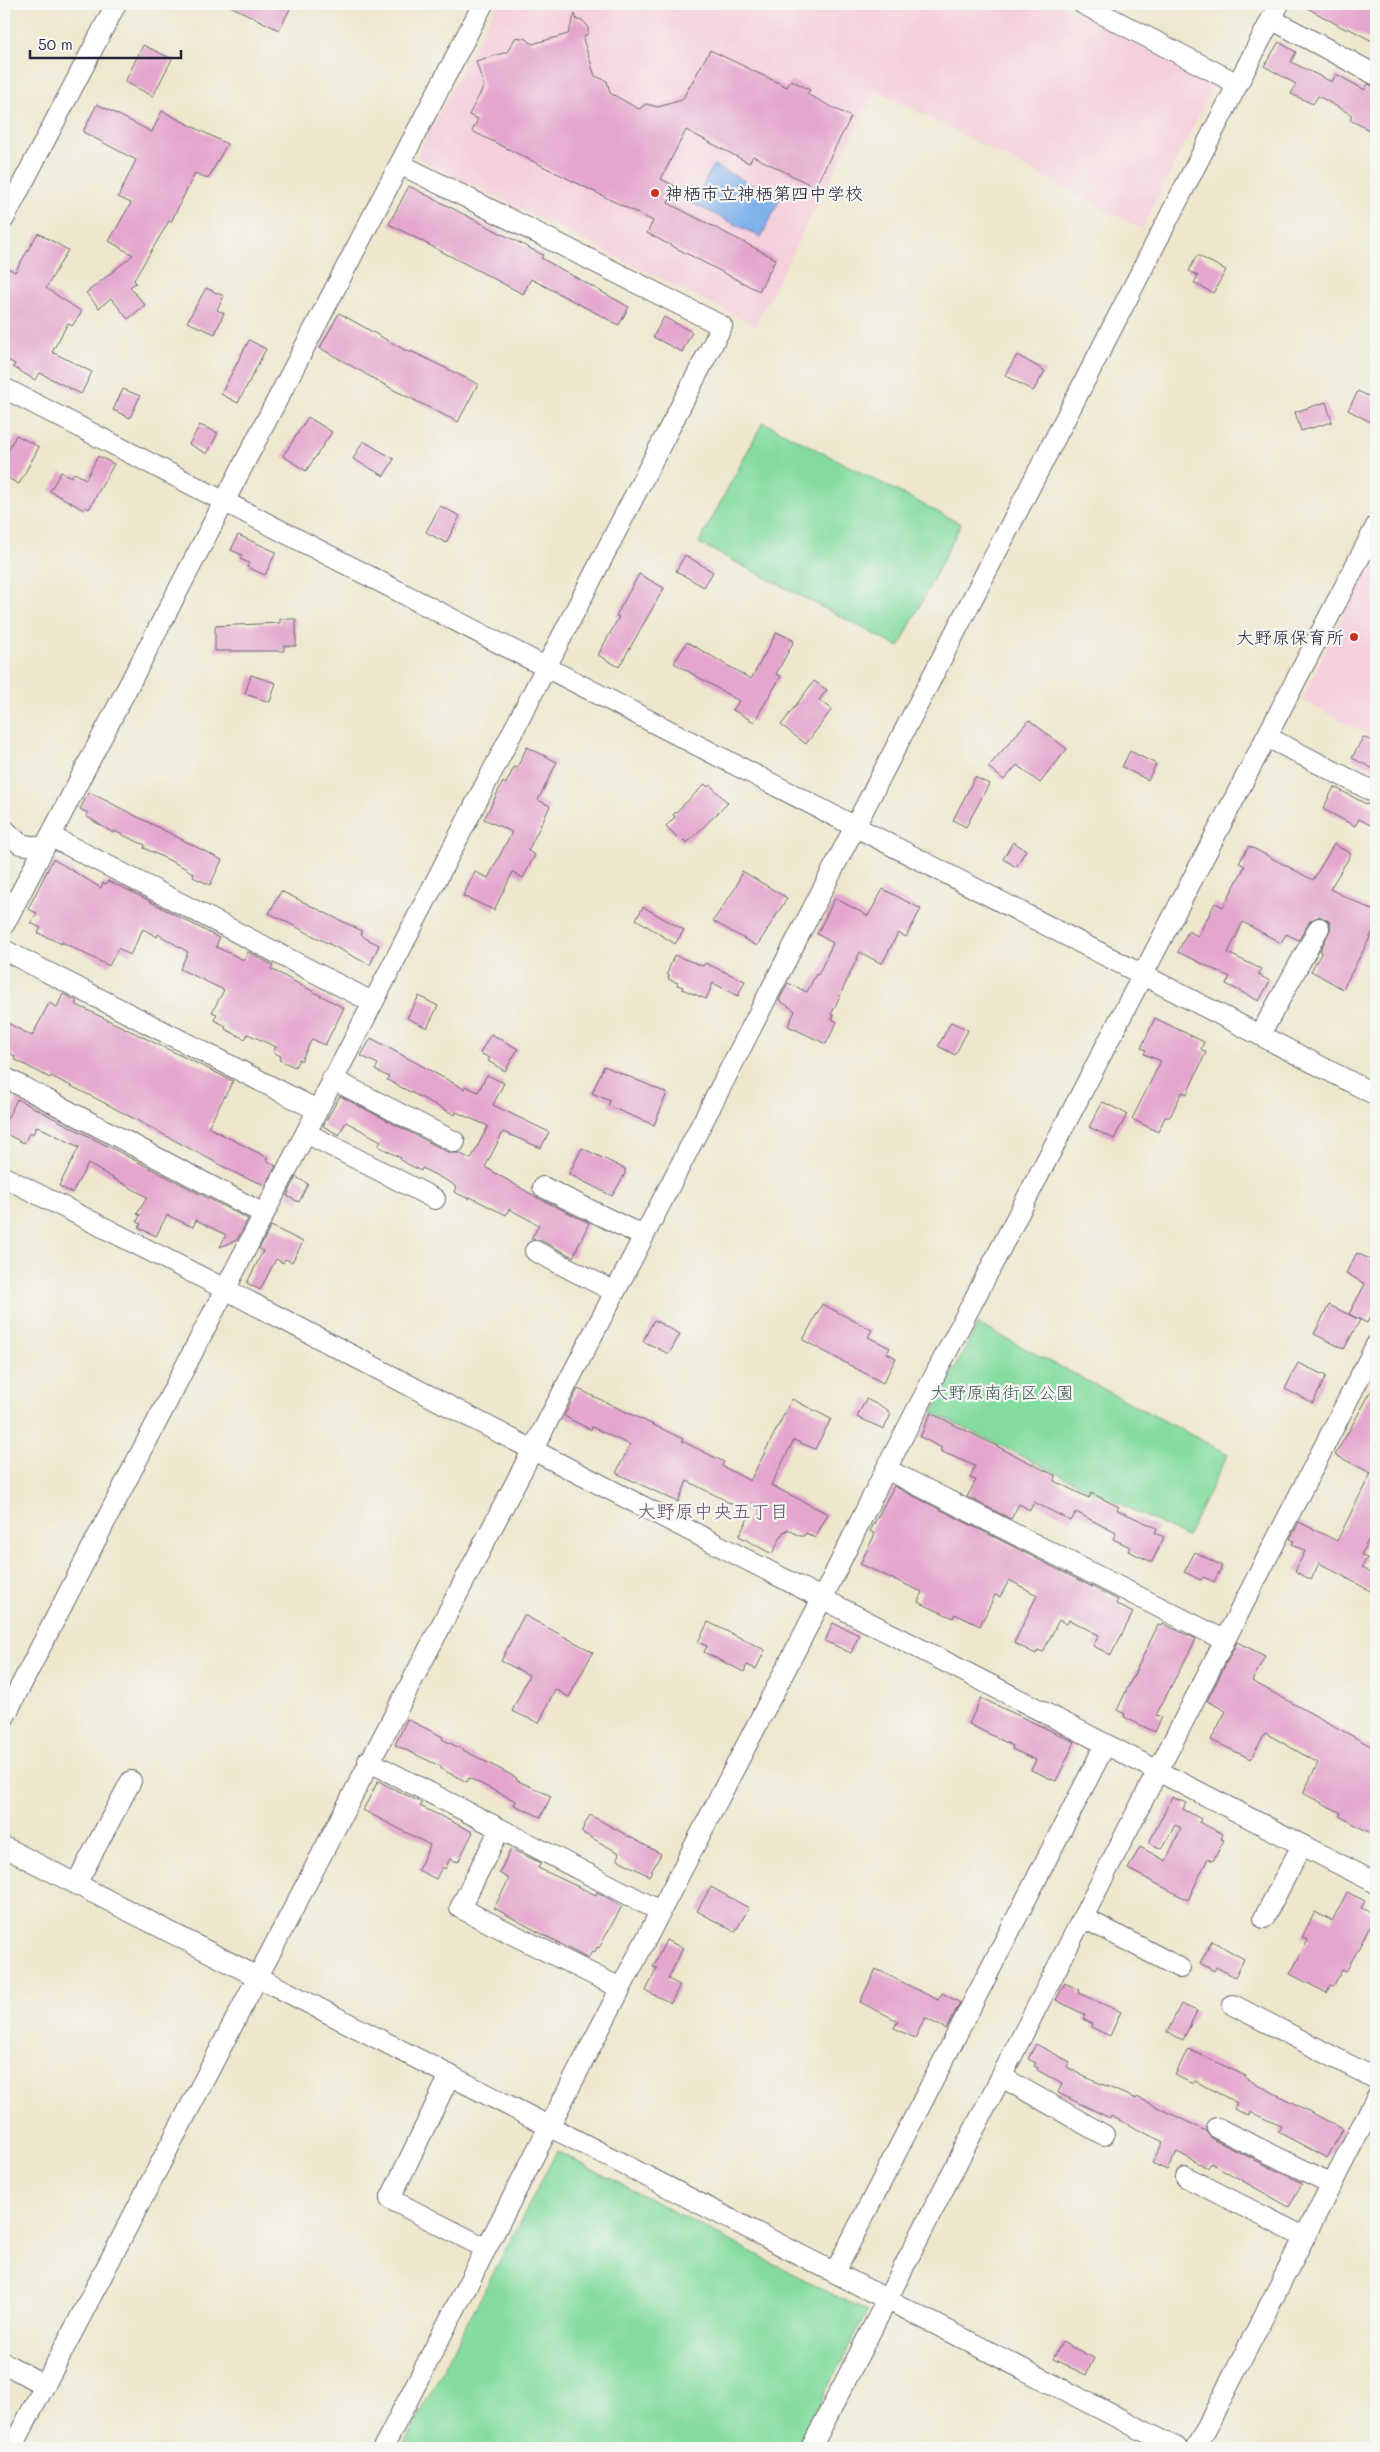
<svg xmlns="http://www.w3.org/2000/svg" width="1380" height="2452" font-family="Mali,'Klee One',sans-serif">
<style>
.built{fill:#f5cfdb}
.green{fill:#85dca0;stroke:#547f6e}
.water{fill:#7fb1eb;stroke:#506a93}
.building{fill:#e4a6cd}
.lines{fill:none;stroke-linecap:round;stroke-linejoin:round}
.minor-casing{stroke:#69676e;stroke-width:22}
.minor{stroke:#fff;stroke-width:20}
.poi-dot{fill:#c8321e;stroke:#f6f6f2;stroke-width:2}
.labels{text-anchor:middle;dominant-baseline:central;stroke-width:4.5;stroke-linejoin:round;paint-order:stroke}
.poi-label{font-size:18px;fill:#22223b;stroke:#f6f6f2;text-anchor:start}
.park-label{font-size:18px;fill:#405a59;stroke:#f6f6f2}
.neighbourhood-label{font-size:19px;fill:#66506e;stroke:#f6f6f2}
</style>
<rect width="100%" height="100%" fill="#f6f6f2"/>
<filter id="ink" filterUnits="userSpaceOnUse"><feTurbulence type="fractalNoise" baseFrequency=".02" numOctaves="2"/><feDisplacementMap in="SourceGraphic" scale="10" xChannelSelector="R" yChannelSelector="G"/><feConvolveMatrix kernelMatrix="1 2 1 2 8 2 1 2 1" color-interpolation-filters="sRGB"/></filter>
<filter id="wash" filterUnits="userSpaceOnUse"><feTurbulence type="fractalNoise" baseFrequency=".0096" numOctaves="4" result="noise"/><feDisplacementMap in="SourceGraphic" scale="20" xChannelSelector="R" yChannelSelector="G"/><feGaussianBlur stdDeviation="1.12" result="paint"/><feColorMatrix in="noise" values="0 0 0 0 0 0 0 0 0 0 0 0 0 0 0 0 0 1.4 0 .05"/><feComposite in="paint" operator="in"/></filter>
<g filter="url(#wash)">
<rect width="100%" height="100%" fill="#eee7cd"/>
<path class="built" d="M497 4H1057L1214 85 1142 229 876 90 755 326 416 157Z
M1366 567 1376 573V739L1302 700Z"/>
<path class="green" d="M763 422 961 524 899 647 699 543Z
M978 1324 1228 1454 1187 1537 932 1412Z
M557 2151 867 2312 796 2448H402Z"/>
<path class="water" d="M713 165 780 199 761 237 694 204Z"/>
<g id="blocks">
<path class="building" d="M226 4H279L290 9 279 30Z
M1300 4H1376V43L1348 28 1347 30Z
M575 14 577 20 583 21 588 26V33L583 39 595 76 607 81 610 93 639 109 646 104 658 107 682 100 710 50 787 87 791 80 810 90 807 94 851 117 815 187 753 156 749 163 686 130 661 179 676 187 668 203 776 259 759 291 647 233 653 221 472 131 478 119 469 115 484 86 476 61 507 52 516 37 527 39 532 44 568 34Z
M1279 42 1296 52 1291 62 1332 82 1336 74 1365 90 1368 84 1376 87V115L1369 130 1350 120 1352 115 1318 96 1313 104 1291 94 1296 84 1264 66Z
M143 45 172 59 153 96 125 82Z
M97 104 152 132 162 111 227 144 208 179 195 173 171 222 169 221 134 280 136 283 130 287 145 305 128 319 111 298 99 308 86 293 133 255 109 241 131 203 118 197 136 160 83 132Z
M409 186 543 255 541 258 629 307 619 325 531 279 523 294 389 224Z
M38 233 68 250 46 288 82 312 72 326 68 323 52 352 92 372 81 394 40 373 35 380 13 367 15 364 4 358V266L15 272Z
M1197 255 1226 270 1213 293 1194 283 1198 276 1189 271Z
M206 288 224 296 217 310 224 313 215 334 187 322Z
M339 313 410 353 411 351 478 384 458 422 392 389 320 348Z
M664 317 692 332 682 352 653 337Z
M249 340 266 349 238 403 221 394Z
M1017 355 1045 371 1033 391 1005 375Z
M123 389 140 396 130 418 113 410Z
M1358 391 1376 400V425L1348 410Z
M1326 402 1332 422 1301 431 1295 412Z
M308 417 332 432 306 471 283 456Z
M200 425 218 433 207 454 189 444Z
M16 435 39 447 19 484 4 476V459Z
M363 441 394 459 384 476 353 459Z
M98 456 114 464 89 509 85 507 84 510 50 491 61 472 71 477 74 473 86 479Z
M440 506 460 516 446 543 426 532Z
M238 535 276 552 265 575 247 567 249 563 240 559 242 555 231 550Z
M685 555 713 572 704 587 676 571Z
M639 574 664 588 619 667 598 655 619 617 616 616Z
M280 619H296V646H284V651H215V626L280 623Z
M777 632 794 641 776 674 781 676 754 722 733 710 739 701 674 663 687 642 751 679Z
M251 675 276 683 270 702 245 694Z
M814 681 827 690 819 700 832 709 806 744 781 725Z
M1029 720 1067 749 1040 783 1017 765 1004 780 988 767Z
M1363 737 1376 743V770L1352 758Z
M527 747 557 762 538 800 550 806 528 851 535 855 523 878 513 872 494 910 463 896 475 872 488 878 512 832 484 819 503 782 506 784 514 767 517 768Z
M1130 751 1156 764 1148 780 1122 767Z
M975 777 989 784 966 827 953 820Z
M705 784 708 787 710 785 728 803 687 843 684 840 682 842 666 826 675 817 673 815Z
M1334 787 1376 809V828L1359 819 1355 826 1323 809Z
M89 792 222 860 210 885 193 877 194 874 185 868 144 848 145 845 114 831 113 833 86 816 88 813 80 809Z
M1013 842 1026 850 1016 867 1003 859Z
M1334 844 1351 854 1330 889 1376 912V926L1343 989 1311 971 1322 952 1320 951 1331 928 1329 921 1319 916 1309 922 1299 940 1286 934 1281 943 1243 922 1228 953 1261 969 1258 975 1270 981 1259 1001 1226 984 1230 977 1178 952 1188 931 1198 936 1215 903 1223 907 1245 866 1239 863 1249 846 1313 880Z
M53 859 101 888 103 883 106 884 108 881 132 892 219 938 216 947 244 960 248 952 273 965 271 969 344 1008 325 1045 312 1039 301 1061 299 1059 295 1067 279 1060 281 1056 273 1052 276 1047 248 1034 245 1039 225 1029 226 1026 214 1020 217 1014 212 1012 224 990 180 969 188 952 158 934 157 937 143 929 130 955 118 948 109 966 62 942V944L38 933 41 928 31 923 37 913 28 909Z
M742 871 787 898 757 946 713 921 736 887Z
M883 889 921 909 906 937 898 933 882 964 860 952 831 1015 834 1016 832 1019 837 1022 826 1044 788 1026 795 1011 779 1000 788 983 807 992 816 974 818 975 833 943 817 934 835 898 868 916Z
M281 891 362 931 361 934 365 938 379 945 370 965 269 913Z
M643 907 684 930 675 944 636 919Z
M674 955 703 966 705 963 745 981 738 996 713 983 706 999 682 989 683 987 677 985 678 983 668 979 669 975 667 974Z
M63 994 77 1001 75 1004 233 1081 208 1127 268 1158 266 1160 276 1166 266 1185 241 1176 101 1101 51 1076 50 1078 14 1059 15 1056 4 1050V1021L32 1036 49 1003 57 1007Z
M419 996 438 1006 427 1028 407 1018Z
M1155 1018 1204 1042 1201 1049 1206 1052 1187 1094 1182 1092 1170 1117H1165L1158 1132 1132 1119 1161 1061 1144 1054 1146 1050 1141 1048Z
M951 1022 968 1030 955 1055 938 1046Z
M491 1034 518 1049 505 1071 488 1061 490 1058 480 1053Z
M371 1038 464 1089 465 1086 478 1092 487 1075 504 1083 493 1105 549 1132 541 1148 503 1132 485 1167 538 1198 589 1223 573 1257 540 1240 531 1239 539 1225 509 1209 506 1215 470 1197 469 1199 454 1192 456 1187 451 1183 422 1168 421 1171 400 1160 401 1158 378 1146 381 1141 346 1122 339 1135 323 1126 340 1096 450 1153H459L471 1159 488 1126 456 1112 455 1115 387 1080 389 1077 375 1070 378 1064 361 1056Z
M604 1066 667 1093 654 1125 608 1106 610 1101 592 1093Z
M17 1099 248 1219 237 1240 220 1247 226 1235 196 1220 193 1227 167 1215 156 1236 139 1228 141 1224 137 1222 140 1215 137 1214 147 1197 88 1164 72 1193 59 1186 79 1147 37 1126 33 1134 30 1132 24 1143 4 1133V1125Z
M1103 1102 1127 1114 1114 1139 1089 1127Z
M582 1148 625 1169V1174L612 1196 569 1174Z
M296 1177 308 1184 299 1202 287 1196Z
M271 1226 303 1242 292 1262 285 1259 283 1263 276 1259 260 1290 247 1283 263 1251 259 1249Z
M1357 1253 1376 1262V1304L1367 1323 1349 1314 1365 1284 1346 1273Z
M822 1304 872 1330 868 1337 890 1348 887 1353 896 1358 883 1383 803 1340Z
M1329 1305 1360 1320 1344 1349 1314 1334Z
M654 1320 680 1334 669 1354 643 1341Z
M1298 1363 1326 1376 1313 1403 1285 1389Z
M1376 1383V1525L1361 1555 1367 1558 1362 1567 1376 1577V1594L1319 1563 1311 1580 1295 1571 1305 1551 1292 1544 1294 1541 1290 1539 1299 1522 1337 1541 1371 1473 1335 1455Z
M578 1389 683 1439 682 1441 724 1462 722 1466 750 1481 792 1399 831 1419 815 1449 794 1440 771 1485 828 1514 815 1538 806 1533 804 1536H800L787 1529 786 1532 784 1531 772 1554 739 1536 750 1514 715 1495 687 1481 678 1502 616 1473 630 1445 592 1427 591 1430 564 1416Z
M866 1399 888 1410V1412L891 1414 884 1429 857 1417Z
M931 1413 1056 1476 1054 1481 1089 1498 1091 1493 1119 1507 1117 1510 1157 1528 1155 1533 1164 1537 1152 1562 1128 1551 1130 1547 1113 1539 1116 1533 1076 1512 1071 1521 1034 1502 1030 1510 1019 1504 1011 1519 967 1497 976 1480 970 1478 975 1466 940 1451 942 1448 920 1437Z
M894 1486 1118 1600 1116 1604 1133 1613 1111 1655 1093 1646 1099 1635 1069 1620 1067 1624 1059 1620 1043 1652 1038 1650 1036 1654 1014 1643 1037 1595 1009 1580 1000 1597 995 1595 980 1626 955 1614 953 1618 918 1602 922 1592 860 1564 875 1534 870 1531Z
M1195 1552 1222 1566 1214 1582 1203 1577 1201 1580 1184 1572Z
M524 1615 593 1652 569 1697 555 1689 539 1723 512 1711 529 1675 501 1661Z
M708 1622 765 1650 756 1669 747 1665 744 1672 704 1652 707 1646 698 1642Z
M833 1623 859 1635 851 1653 825 1641Z
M1163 1624 1196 1639 1156 1715 1162 1717 1155 1732 1124 1717 1125 1714 1117 1710 1158 1625 1162 1626Z
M1237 1642 1265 1656 1252 1681 1376 1749V1836L1339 1816 1341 1813 1303 1793 1318 1763 1276 1739 1265 1733 1251 1759 1211 1740 1226 1711 1207 1701Z
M981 1698 1075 1742 1056 1781 1031 1770 1036 1760 1012 1749 1013 1746 969 1724Z
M407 1719 443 1737 442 1739 517 1778 516 1780 551 1796 541 1817 514 1805 516 1801 469 1778 467 1782 441 1769 442 1767 395 1745Z
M378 1781 422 1803 420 1806 473 1832 458 1862 450 1859 445 1869 442 1867 436 1879 418 1870 430 1845 363 1810Z
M1172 1797 1186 1803 1183 1809 1201 1819 1199 1822 1223 1834 1221 1839 1224 1840 1213 1861 1208 1858 1188 1900 1128 1869 1140 1847 1166 1861 1181 1828 1175 1825 1162 1849 1149 1843Z
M590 1815 661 1854 649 1876 617 1859 619 1853 581 1832Z
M511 1849 541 1863 538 1868 596 1895 597 1892 622 1906 599 1948 597 1947 595 1952 592 1951 588 1959 494 1908 509 1879 499 1873Z
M711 1887 749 1908 735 1932 697 1911Z
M1347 1892 1365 1901 1361 1908 1376 1915 1346 1972 1342 1970 1333 1987 1330 1986 1327 1993 1290 1974 1308 1940 1302 1937 1315 1912 1332 1921Z
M666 1940 683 1948 668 1979 680 1985 671 2003 646 1991 657 1968 653 1967Z
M1212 1941 1244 1959 1235 1977 1216 1967 1214 1971 1200 1963Z
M876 1969 938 2000 942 1993 960 2003 946 2029 925 2018 915 2038 894 2028 898 2021 860 2002Z
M1065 1983 1079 1990 1078 1993 1121 2012 1110 2036 1091 2027 1092 2024 1083 2019 1085 2015 1056 2000Z
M1181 2004 1197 2011 1183 2040 1167 2032Z
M1036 2044 1070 2062 1067 2067 1083 2076 1136 2099 1137 2097 1206 2131 1212 2139 1302 2183 1289 2207 1211 2163 1208 2168 1177 2152 1167 2170 1152 2163 1163 2142 1111 2116 1110 2118 1058 2093 1062 2084 1037 2070 1038 2068 1034 2066 1036 2063 1028 2059Z
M1188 2049 1246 2076 1245 2078 1343 2129 1327 2158 1278 2132 1281 2126 1250 2112 1249 2116 1234 2109 1237 2103 1195 2081 1193 2084 1175 2075Z
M1062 2342 1094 2358 1086 2375 1053 2359Z"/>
</g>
</g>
<g filter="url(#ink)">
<use href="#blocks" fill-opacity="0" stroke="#69676e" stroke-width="1"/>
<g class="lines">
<g class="minor-casing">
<path id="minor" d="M1083 4 1238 84
M1271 19 1376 75
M4 219 116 4
M4 388 1376 1095
M1267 737 1376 793
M4 829 20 844 44 848
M50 836 372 1002
M4 925 483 4
M4 950 317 1110
M1260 1035 1319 928
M4 1077 264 1214
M332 1079 455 1142
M306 1133 435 1199
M4 1177 225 1289 531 1449 1376 1883
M543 1187 643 1236
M535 1251 615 1292
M886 1469 1224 1640
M4 1718 722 326 400 164
M368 1761 660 1911
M500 1829 460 1908 620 1988
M4 1847 1177 2448
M76 1884 131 1781
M1084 1918 1180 1968
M1264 1918 1302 1845
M1233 2005 1376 2079
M450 2075 390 2199 485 2248
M1002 2077 1104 2135
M1217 2128 1332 2184
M1186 2177 1304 2237
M835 2272 1105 1745
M4 2363 44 2385
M12 2448 615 1292 1279 4
M383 2448 823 1597 886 1469 1376 526
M811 2448 1376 1345
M1196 2448 1376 2098"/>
</g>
<use href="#minor" class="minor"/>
</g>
</g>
<g class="poi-dot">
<circle cx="655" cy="193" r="5"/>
<circle cx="1354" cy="637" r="5"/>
</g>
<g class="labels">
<g class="poi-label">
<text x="665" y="193">神栖市立神栖第四中学校</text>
<text x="1344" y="637" text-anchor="end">大野原保育所</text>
</g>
<g class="park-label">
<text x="1002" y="1392">大野原南街区公園</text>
</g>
<g class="neighbourhood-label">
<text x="713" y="1510">大野原中央五丁目</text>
</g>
</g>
<rect width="1380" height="2452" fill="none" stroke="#f6f6f2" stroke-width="20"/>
<path d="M30 50v8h151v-8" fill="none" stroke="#22223b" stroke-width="2.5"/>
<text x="38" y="50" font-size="15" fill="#22223b" stroke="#f6f6f2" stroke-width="4" paint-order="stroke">50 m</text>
</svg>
